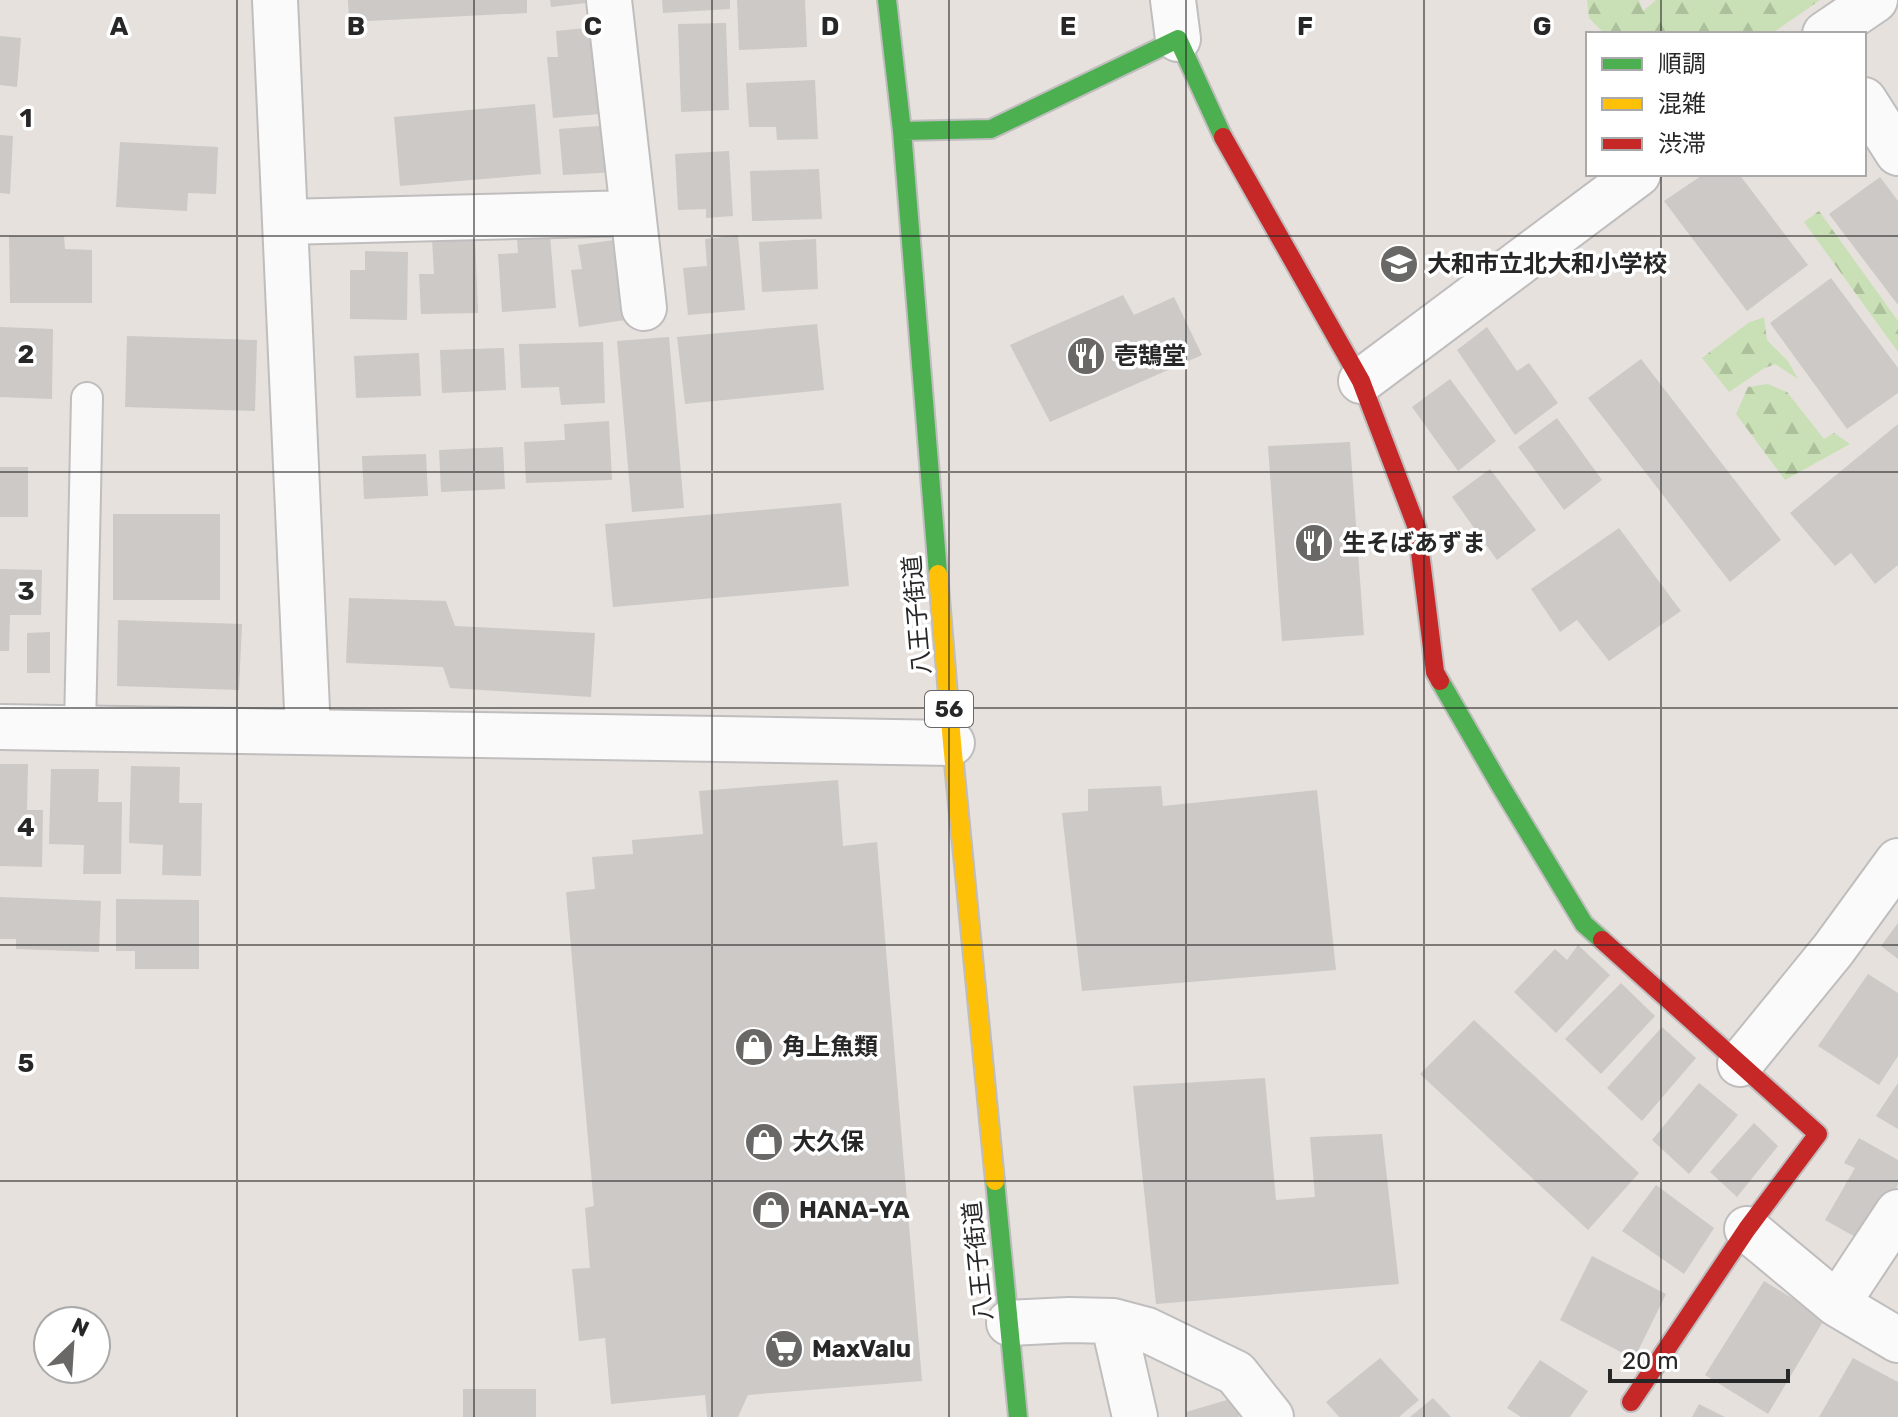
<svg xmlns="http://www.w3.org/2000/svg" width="1898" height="1417" font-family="Rubik,'Noto Sans JP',sans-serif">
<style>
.forest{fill:url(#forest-firs)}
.building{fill:#ccc9c6}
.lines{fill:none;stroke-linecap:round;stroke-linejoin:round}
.lane-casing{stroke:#bfbdbe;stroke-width:34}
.street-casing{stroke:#bfbdbe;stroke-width:48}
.fast-casing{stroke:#bfbdbe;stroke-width:22}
.slow-casing{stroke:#bfbdbe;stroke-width:22}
.jam-casing{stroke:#bfbdbe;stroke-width:22}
.lane{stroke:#fbfafa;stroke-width:30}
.street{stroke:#fbfafa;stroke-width:44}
.fast{stroke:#4caf50;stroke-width:18}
.slow{stroke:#ffc107;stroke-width:18}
.jam{stroke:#c62828;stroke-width:18}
.grid{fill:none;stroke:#272727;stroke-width:2;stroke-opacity:0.55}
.labels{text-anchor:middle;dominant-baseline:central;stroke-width:7;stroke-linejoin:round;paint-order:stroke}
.shield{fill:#fff;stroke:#686868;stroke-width:2}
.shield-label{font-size:22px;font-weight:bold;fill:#272727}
.poi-label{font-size:24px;font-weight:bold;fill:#272727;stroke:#fff;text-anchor:start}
.street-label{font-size:24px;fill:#272727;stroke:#fff}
.grid-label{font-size:26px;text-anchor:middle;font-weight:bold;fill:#272727;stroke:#fff;stroke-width:7;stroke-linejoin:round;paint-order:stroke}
</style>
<defs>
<pattern id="forest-firs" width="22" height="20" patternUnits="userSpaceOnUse" patternTransform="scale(2)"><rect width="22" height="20" fill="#c9e0b6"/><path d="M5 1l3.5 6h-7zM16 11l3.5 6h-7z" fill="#adc09c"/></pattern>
</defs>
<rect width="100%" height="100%" fill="#e6e1dc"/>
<path class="forest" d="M1587 0H1639L1643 11 1656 0H1820L1771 34H1605L1589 18Z
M1819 211 1898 321V352L1804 222Z
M1764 317 1767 340 1788 361 1798 379 1775 364 1763 369 1729 392 1702 358 1748 323Z
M1768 384 1787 392 1824 439 1834 433 1850 444 1785 480 1736 414 1748 387Z"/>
<path class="building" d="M348 0H527V13L349 22Z
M550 0H595V2L551 7Z
M662 0H730V9L663 13Z
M737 0H805L807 47 739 50Z
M726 23 729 110 681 112 678 24Z
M596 27 613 113 553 118 547 57H558L556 31Z
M0 36 21 38 17 87 0 85Z
M815 80 818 139 777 140 776 127H749L746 83Z
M535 104 541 174 400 186 394 117Z
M613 125 617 172 563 175 559 129Z
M0 135 13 136 10 194 0 193Z
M120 142 218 147 216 194 188 193 187 211 116 207Z
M729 151 733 216 706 218V209L678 210 675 154Z
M819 169 822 219 752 221 750 171Z
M1704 174H1739L1808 265 1747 311 1664 201Z
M1880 177 1898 201V305L1829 214Z
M550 235 556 308 502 312 498 254 518 253 517 237Z
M738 235 745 310 688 315 683 268 707 266 705 239Z
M9 236H64L65 249 92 250V303H10Z
M475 237 478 313 421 314 419 274H434L432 239Z
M816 239 818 289 762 292 759 242Z
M614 240 625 320 579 327 571 270 582 269 578 245Z
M365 251 408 252 407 320 350 319V270H365Z
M1831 278 1898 368V393L1847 429 1770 323Z
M1123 295 1134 315 1174 297 1202 355 1050 422 1010 345Z
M817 324 824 390 685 404 677 337Z
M0 327 53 329 52 399 0 397Z
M1487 327 1517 371 1529 363 1558 403 1515 435 1457 350Z
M127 336 257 340 255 411 125 407Z
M669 337 684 508 632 512 617 341Z
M603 342 605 403 561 405 559 387 521 388 519 344Z
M504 348 506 390 442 393 440 350Z
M419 353 421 396 356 398 354 356Z
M1641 359 1781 540 1730 582 1588 398Z
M1450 379 1496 441 1458 471 1412 407Z
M1557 418 1602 480 1564 510 1518 447Z
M609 421 612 480 526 483 524 442 565 440 564 424Z
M1898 424V565L1875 584 1851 553 1835 566 1790 513Z
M1350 442 1364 635 1282 641 1268 446Z
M503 447 505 489 441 492 439 450Z
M426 454 428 496 364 499 362 456Z
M0 467H28V517H0Z
M1490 469 1536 530 1497 560 1452 497Z
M841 503 849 586 613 607 605 524Z
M113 514H220V600H113Z
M1619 528 1681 611 1609 661 1577 620 1560 632 1531 589Z
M0 569 42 570 41 615H10L9 651H0Z
M349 598 446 601 455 626 595 633 591 697 450 688 443 667 346 663Z
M118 620 242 624 239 690 117 686Z
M50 632V673H27V633Z
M0 764H28L27 810H43L42 867 0 866Z
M131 766 180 767 179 803H202L201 876 162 875 163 845 129 843Z
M51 769H99L98 802H122L121 874H83L84 845 49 844Z
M838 780 843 846 877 842 922 1381 748 1395 738 1417H707L705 1395 611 1404 605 1338 579 1341 572 1269 590 1268 585 1208 594 1206 566 892 595 889 592 857 633 854 632 840 703 834 699 791Z
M1161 786 1163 806 1317 790 1336 970 1082 991 1062 813 1088 811V789Z
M0 897 101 901 99 952 16 949V939H0Z
M116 899 199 900V969H135V951H116Z
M1898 923V959L1881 946Z
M1578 945 1610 975 1556 1033 1514 992 1555 949 1567 960Z
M1868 974 1898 993V1056L1879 1085 1818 1046Z
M1621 983 1655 1016 1601 1074 1565 1039Z
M1474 1020 1639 1173 1588 1230 1420 1074Z
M1662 1027 1696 1058 1642 1121 1607 1088Z
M1265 1078 1276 1200 1315 1197 1310 1137 1382 1134 1399 1284 1156 1304 1133 1086Z
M1699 1083 1738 1115 1689 1174 1652 1140Z
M1898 1083V1129L1876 1116Z
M1754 1123 1778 1146 1737 1197 1710 1172Z
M1859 1138 1898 1160V1185L1866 1243 1825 1220 1855 1168 1844 1163Z
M1656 1185 1714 1228 1684 1274 1622 1231Z
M1592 1256 1666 1294 1634 1359 1560 1320Z
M1764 1281 1825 1318 1768 1414 1705 1375Z
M1380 1358 1419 1400 1399 1417H1339L1326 1402Z
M1853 1358 1898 1382V1417H1819Z
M1540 1360 1588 1391 1570 1417H1521L1507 1408Z
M463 1389H536V1417H463Z
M1234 1398 1239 1417H1187L1186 1412Z
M1433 1398 1451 1417H1410Z
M1699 1404 1725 1417H1692Z"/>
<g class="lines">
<g class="lane-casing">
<path id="lane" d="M80 728 87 398"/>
</g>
<g class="street-casing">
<path id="street" d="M275 0 308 732
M609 0 644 308
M1173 0 1178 39
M1825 34 1875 0
M1864 100 1898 153
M285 222 633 213
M1361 381 1638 174
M0 727 952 743
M1740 1064 1833 950 1898 861
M1747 1229 1837 1304 1898 1340
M1837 1304 1898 1212
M1113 1321 1135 1417
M1009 1323 1069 1320 1113 1321 1147 1330 1236 1373 1271 1417"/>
</g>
<g class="fast-casing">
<path id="fast" d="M887 0 902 131 938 574
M902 131 991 129 1178 39 1223 137
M1440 681 1500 785 1584 924 1602 940
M995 1181 1018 1417"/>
</g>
<g class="slow-casing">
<path id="slow" d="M938 574 952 743 995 1181"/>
</g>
<g class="jam-casing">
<path id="jam" d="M1223 137 1361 381 1417 528 1435 672 1440 681
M1602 940 1818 1134 1747 1229 1631 1402"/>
</g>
<use href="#lane" class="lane"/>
<use href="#street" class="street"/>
<use href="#fast" class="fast"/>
<use href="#slow" class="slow"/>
<use href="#jam" class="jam"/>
</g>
<path class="grid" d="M237 0V1417M474 0V1417M712 0V1417M949 0V1417M1186 0V1417M1424 0V1417M1661 0V34M1661 174V1417M0 236H1898M0 472H1898M0 708H1898M0 945H1898M0 1181H1898"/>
<defs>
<g id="school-disc" transform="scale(2)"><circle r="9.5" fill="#6a6866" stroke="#fff"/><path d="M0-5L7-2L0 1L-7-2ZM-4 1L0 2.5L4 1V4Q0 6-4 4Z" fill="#fff"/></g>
<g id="restaurant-disc" transform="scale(2)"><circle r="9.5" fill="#6a6866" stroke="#fff"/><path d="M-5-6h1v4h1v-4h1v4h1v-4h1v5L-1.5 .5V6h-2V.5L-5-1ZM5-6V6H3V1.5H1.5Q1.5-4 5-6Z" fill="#fff"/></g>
<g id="shop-disc" transform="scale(2)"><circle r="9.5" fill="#6a6866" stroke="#fff"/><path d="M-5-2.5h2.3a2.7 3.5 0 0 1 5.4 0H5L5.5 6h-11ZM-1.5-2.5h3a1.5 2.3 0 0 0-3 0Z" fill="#fff"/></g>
<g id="supermarket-disc" transform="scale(2)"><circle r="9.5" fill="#6a6866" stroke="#fff"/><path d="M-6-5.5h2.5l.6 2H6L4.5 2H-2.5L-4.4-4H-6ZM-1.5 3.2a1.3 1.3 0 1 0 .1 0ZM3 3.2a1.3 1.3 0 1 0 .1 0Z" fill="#fff"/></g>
</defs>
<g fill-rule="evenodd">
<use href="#school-disc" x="1399" y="264"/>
<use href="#restaurant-disc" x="1086" y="356"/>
<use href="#restaurant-disc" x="1314" y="543"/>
<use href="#shop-disc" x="754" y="1047"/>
<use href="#shop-disc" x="764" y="1142"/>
<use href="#shop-disc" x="771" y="1210"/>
<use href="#supermarket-disc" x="784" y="1349"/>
</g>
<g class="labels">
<rect class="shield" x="925" y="691" width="48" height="36" rx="6"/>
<g class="shield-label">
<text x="949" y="709">56</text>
</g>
<g class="poi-label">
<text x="1427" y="264">大和市立北大和小学校</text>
<text x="1114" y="356">壱鵠堂</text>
<text x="1342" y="543">生そばあずま</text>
<text x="782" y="1047">角上魚類</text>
<text x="792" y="1142">大久保</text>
<text x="799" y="1210">HANA-YA</text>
<text x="812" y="1349">MaxValu</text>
</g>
<g class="street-label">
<text transform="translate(917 615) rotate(-95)">八王子街道</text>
<text transform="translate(978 1261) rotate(-96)">八王子街道</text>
</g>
</g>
<g class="grid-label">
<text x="119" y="35">A</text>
<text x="356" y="35">B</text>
<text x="593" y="35">C</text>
<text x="830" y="35">D</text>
<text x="1068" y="35">E</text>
<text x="1305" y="35">F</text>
<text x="1542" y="35">G</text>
<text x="26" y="127">1</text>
<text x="26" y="363">2</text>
<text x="26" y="600">3</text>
<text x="26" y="836">4</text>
<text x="26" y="1072">5</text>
</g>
<rect x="1586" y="32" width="280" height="144" fill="#ffffff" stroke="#a9a9a9" stroke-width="2"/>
<rect x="1602" y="58" width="40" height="12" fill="#4caf50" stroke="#a9a9a9" stroke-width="2"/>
<text x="1658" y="72" font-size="24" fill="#272727">順調</text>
<rect x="1602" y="98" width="40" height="12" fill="#ffc107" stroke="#a9a9a9" stroke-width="2"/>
<text x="1658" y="112" font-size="24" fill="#272727">混雑</text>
<rect x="1602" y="138" width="40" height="12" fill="#c62828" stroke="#a9a9a9" stroke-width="2"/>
<text x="1658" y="152" font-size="24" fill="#272727">渋滞</text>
<g transform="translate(72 1345) rotate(25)"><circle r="38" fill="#ffffff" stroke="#a9a9a9" stroke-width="2"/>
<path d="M0-6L14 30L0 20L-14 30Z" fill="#6a6866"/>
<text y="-12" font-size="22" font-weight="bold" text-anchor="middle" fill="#272727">N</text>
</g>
<path d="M1610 1369v12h178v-12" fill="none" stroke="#272727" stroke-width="4"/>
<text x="1622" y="1369" font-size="24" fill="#272727" stroke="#ffffff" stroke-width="6" paint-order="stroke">20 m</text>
</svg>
